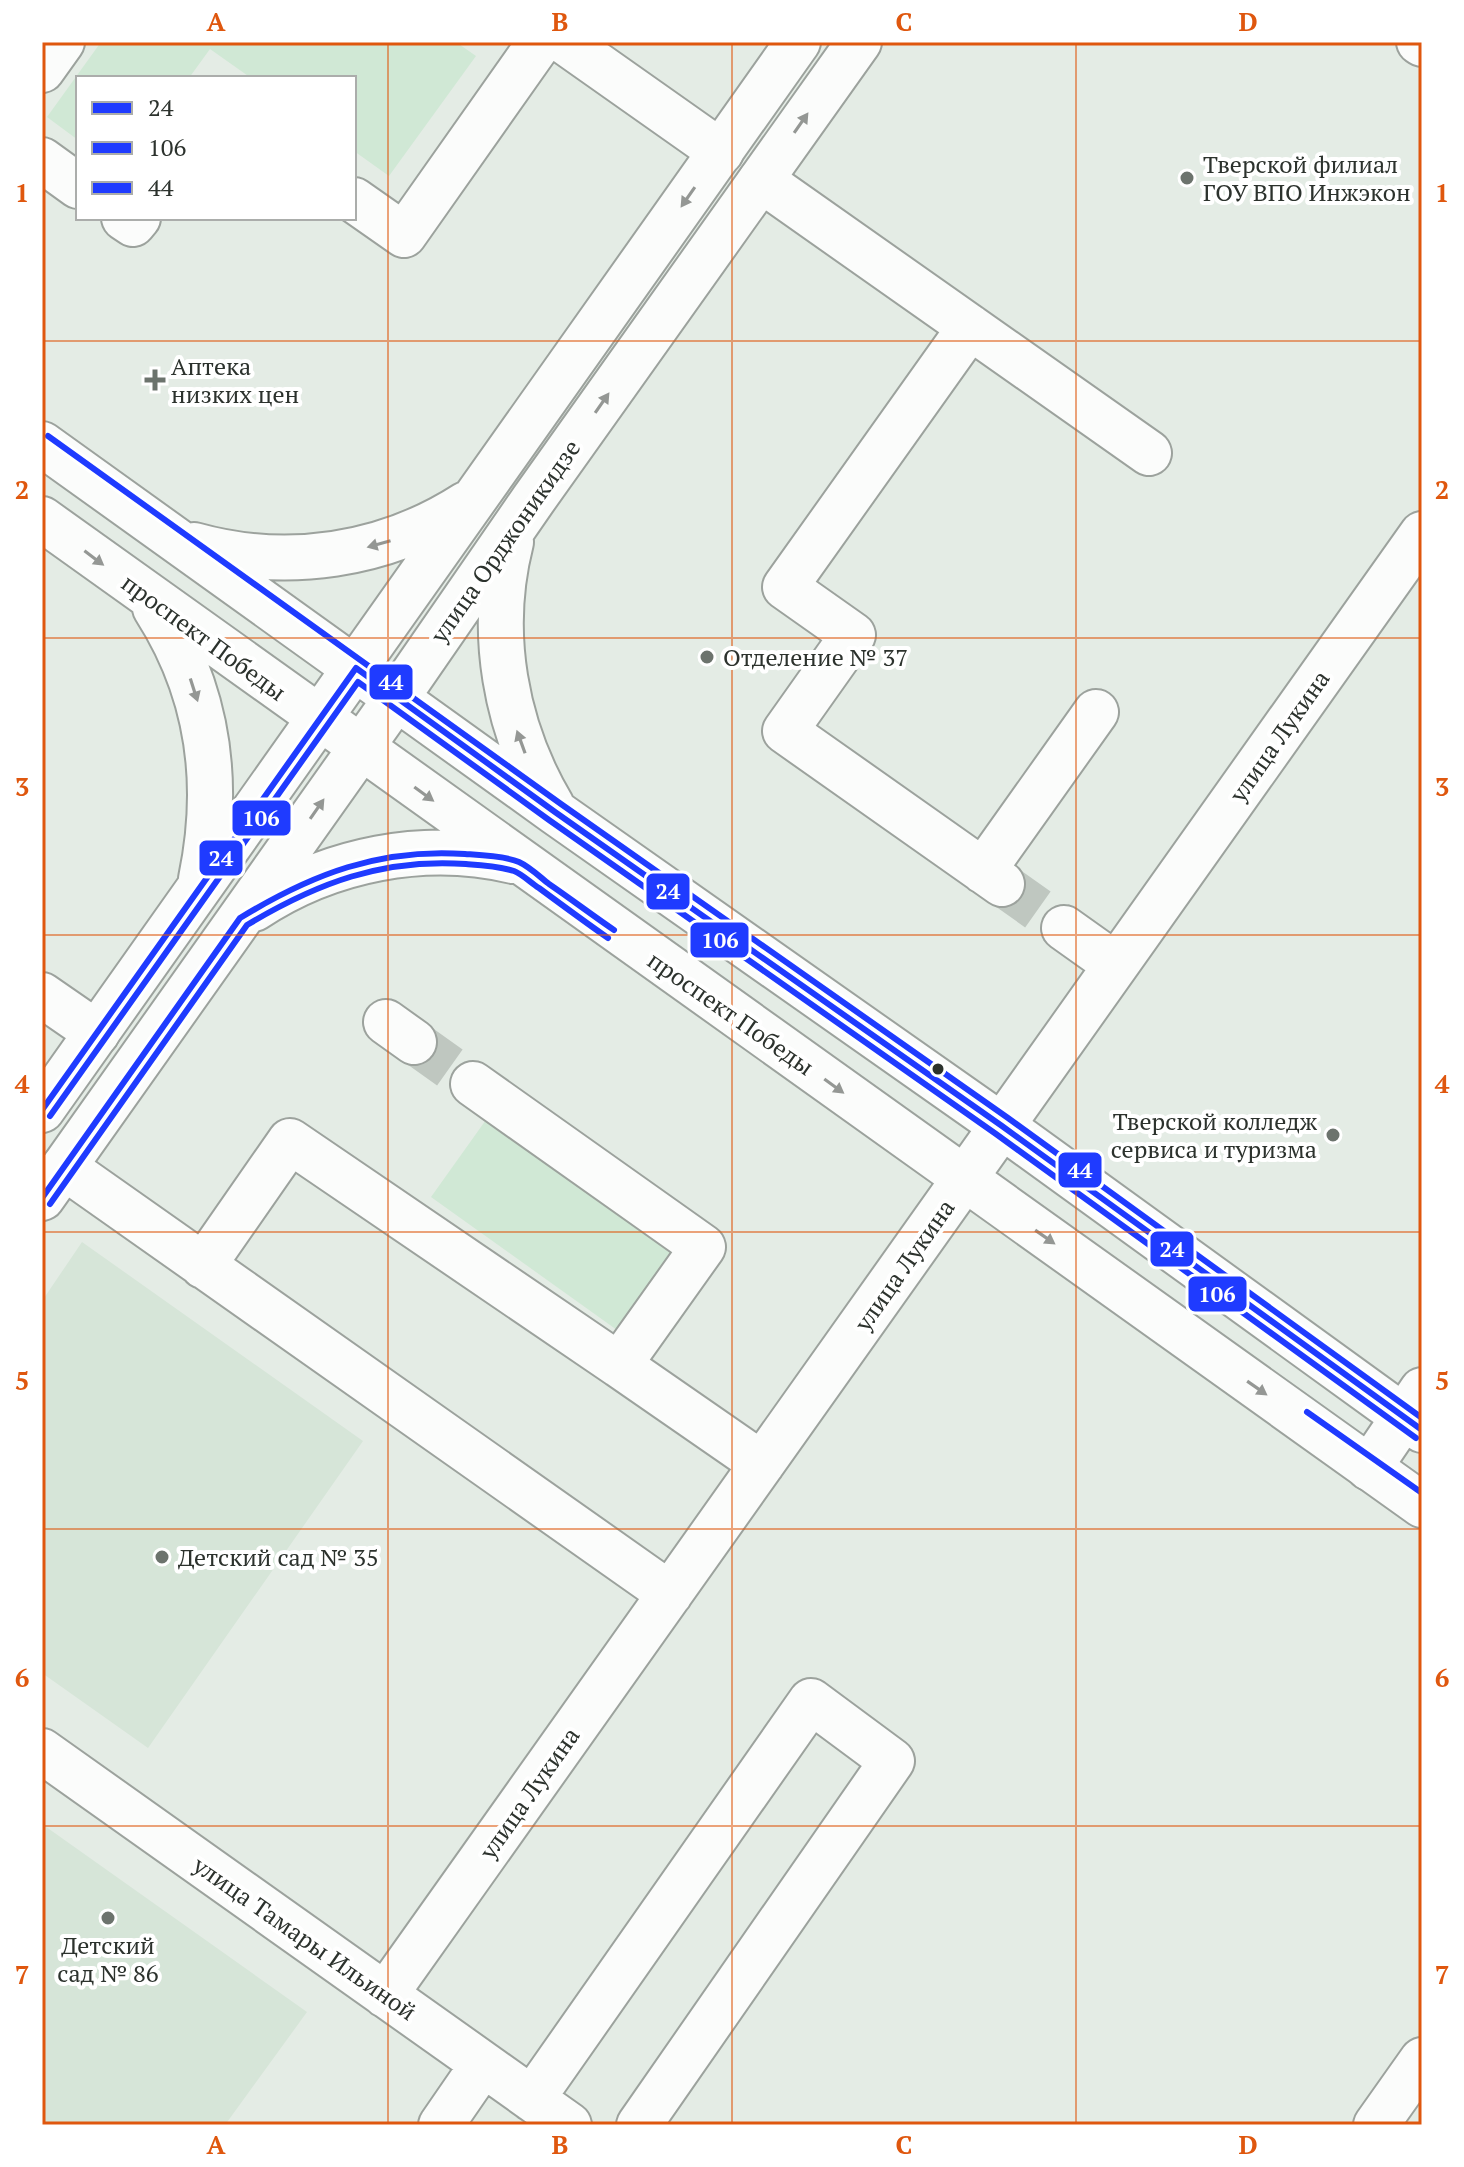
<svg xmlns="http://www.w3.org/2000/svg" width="1464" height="2167" font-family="'PT Serif',serif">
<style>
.built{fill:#d6e5d8}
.green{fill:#d0e8d5}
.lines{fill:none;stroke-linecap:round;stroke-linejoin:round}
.minor-tunnel{stroke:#bfc7c0;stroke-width:44;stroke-dasharray:44 22;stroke-linecap:butt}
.minor-casing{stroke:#9ca29d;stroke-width:48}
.major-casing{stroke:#9ca29d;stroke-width:48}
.minor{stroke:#fbfcfb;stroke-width:44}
.major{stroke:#fbfcfb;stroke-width:44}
.bus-1-casing{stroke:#fff;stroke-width:12}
.bus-2-casing{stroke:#fff;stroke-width:12}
.bus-3-casing{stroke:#fff;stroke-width:12}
.bus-1{stroke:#1f3bff;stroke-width:6}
.bus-2{stroke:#1f3bff;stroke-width:6}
.bus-3{stroke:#1f3bff;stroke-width:6}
.oneway{fill:#949794}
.grid{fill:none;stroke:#df570e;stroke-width:2;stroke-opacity:0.55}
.poi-dot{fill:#6c736d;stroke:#fff;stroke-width:3}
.bus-dot{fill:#2c322d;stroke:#fff;stroke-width:3}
.labels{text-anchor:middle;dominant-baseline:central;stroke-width:8;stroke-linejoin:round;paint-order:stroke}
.poi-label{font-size:24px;fill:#2c322d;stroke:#fff;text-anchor:start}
.street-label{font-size:24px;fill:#2c322d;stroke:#fff}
.line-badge{stroke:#fff;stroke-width:3}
.badge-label{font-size:22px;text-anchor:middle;font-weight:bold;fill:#fff}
.neatline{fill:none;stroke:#df570e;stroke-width:3}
.grid-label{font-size:26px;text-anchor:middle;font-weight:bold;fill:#df570e}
</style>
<rect width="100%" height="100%" fill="#e4ece5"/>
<path class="built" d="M82 1242 363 1441 148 1748 42 1673V1301Z
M42 1824 307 2012 225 2125H42Z"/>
<path class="green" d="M101 42H456L476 56 389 176 354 151V78H251L210 49 189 78H78V140L47 117Z
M508 1089 701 1226 624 1335 431 1197Z"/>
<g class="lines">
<path class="minor-tunnel" d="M1002 884 1064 928
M414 1042 473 1084"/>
<g class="minor-casing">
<path id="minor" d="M565 42 721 152
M1419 42 1422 44
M42 70 62 42
M42 160 78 186
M761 180 1149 453
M354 200 404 235 540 42
M124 218 133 224 138 218
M970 327 785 587 853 635 785 731 1002 884
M983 871 1096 712
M1064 928 1116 965
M42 995 97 1033
M386 1022 414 1042
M473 1084 703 1247 619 1365 762 1464
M64 1167 670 1594
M203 1266 290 1141 619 1365
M1369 1468 1422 1390
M42 1751 569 2125
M385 1995 1422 534
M532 2099 811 1701 892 1761 639 2125
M441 2125 483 2064
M1376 2125 1422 2060"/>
</g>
<g class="major-casing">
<path id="major" d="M42 444 555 812 1002 1126 1422 1430
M42 519 1422 1505
M511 542C488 632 505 727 552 806
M194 545C287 571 385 556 466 504
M155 608C209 692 221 783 201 879
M254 909C329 859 425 840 513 861
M42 1110 798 42
M42 1198 397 697 533 500 859 42"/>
</g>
<use href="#minor" class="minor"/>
<use href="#major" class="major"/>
<g class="bus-1-casing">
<path id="bus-1" d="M42 1110 356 668 555 812 1002 1126 1422 1430
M42 1198 240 918C312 874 380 848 465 854 480 855 506 856 519 862 530 867 540 877 549 884 571 899 592 915 614 930"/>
</g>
<g class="bus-2-casing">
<path id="bus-2" d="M50 1116 358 682 549 820 996 1134 1416 1438
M50 1204 247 925C317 883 383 858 466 864 481 865 499 866 514 871 522 874 531 883 539 888 562 905 585 922 608 938"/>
</g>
<g class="bus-3-casing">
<path id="bus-3" d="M48 436 561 804 1008 1118 1422 1418
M1307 1412 1422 1493"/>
</g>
<use href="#bus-1" class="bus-1"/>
<use href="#bus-2" class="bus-2"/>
<use href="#bus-3" class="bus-3"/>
</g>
<defs><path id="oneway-solid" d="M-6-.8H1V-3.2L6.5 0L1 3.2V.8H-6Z" transform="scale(2)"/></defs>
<g class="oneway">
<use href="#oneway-solid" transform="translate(801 123) rotate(-55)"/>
<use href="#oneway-solid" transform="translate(688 197) rotate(125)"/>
<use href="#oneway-solid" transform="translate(602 403) rotate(-55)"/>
<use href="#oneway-solid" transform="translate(379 544) rotate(164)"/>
<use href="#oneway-solid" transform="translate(94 558) rotate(37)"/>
<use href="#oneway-solid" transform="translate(194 690) rotate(72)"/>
<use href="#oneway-solid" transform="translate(521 742) rotate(-110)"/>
<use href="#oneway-solid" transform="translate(424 794) rotate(36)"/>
<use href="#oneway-solid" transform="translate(317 809) rotate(-55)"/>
<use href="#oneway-solid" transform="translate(834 1086) rotate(36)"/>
<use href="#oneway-solid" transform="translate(1045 1237) rotate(35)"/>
<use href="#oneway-solid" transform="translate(1257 1388) rotate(35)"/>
</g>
<path class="grid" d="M388 42V2125M732 42V2125M1076 42V2125M42 341H1422M42 638H1422M42 935H1422M42 1232H1422M42 1529H1422M42 1826H1422"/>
<g class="poi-dot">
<circle cx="1187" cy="178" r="8"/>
<path d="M151 368h8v8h8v8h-8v8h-8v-8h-8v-8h8z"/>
<circle cx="707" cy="657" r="8"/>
<circle cx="1333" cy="1135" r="8"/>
<circle cx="162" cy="1557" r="8"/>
<circle cx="108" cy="1918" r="8"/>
</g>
<circle class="bus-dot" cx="938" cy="1069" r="7"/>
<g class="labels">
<g class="poi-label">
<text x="1203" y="164">Тверской филиал<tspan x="1203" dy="28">ГОУ ВПО Инжэкон</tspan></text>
<text x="171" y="366">Аптека<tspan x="171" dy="28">низких цен</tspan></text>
<text x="723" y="657">Отделение № 37</text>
<text x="1317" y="1121" text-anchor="end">Тверской колледж<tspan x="1317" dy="28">сервиса и туризма</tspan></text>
<text x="178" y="1557">Детский сад № 35</text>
<text x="108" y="1945" text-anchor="middle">Детский<tspan x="108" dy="28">сад № 86</tspan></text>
</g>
<g class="street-label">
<text transform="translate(505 541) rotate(-55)">улица Орджоникидзе</text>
<text transform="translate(204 637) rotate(36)">проспект Победы</text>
<text transform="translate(1279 736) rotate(-55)">улица Лукина</text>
<text transform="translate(731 1013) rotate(35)">проспект Победы</text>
<text transform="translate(904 1265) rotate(-55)">улица Лукина</text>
<text transform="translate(529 1793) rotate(-55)">улица Лукина</text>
<text transform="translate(305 1938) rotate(35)">улица Тамары Ильиной</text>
</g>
</g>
<g class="line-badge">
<rect x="368" y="663" width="46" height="38" rx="8" fill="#1f3bff"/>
<rect x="231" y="799" width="61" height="38" rx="8" fill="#1f3bff"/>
<rect x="198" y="839" width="46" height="38" rx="8" fill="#1f3bff"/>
<rect x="645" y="872" width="46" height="39" rx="8" fill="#1f3bff"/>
<rect x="689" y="921" width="61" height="38" rx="8" fill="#1f3bff"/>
<rect x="1057" y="1151" width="46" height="38" rx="8" fill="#1f3bff"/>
<rect x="1149" y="1230" width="46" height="38" rx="8" fill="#1f3bff"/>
<rect x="1187" y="1275" width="61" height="38" rx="8" fill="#1f3bff"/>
</g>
<g class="badge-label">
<text x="391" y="690">44</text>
<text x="261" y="826">106</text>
<text x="221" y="866">24</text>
<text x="668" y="899">24</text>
<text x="720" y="948">106</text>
<text x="1080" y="1178">44</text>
<text x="1172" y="1257">24</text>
<text x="1217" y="1302">106</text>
</g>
<rect width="1464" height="2167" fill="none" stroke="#ffffff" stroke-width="88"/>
<rect x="76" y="76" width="280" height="144" fill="#ffffff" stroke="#abadab" stroke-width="2"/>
<rect x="92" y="102" width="40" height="12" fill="#1f3bff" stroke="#abadab" stroke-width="2"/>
<text x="148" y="116" font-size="24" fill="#2c322d">24</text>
<rect x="92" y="142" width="40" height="12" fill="#1f3bff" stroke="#abadab" stroke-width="2"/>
<text x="148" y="156" font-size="24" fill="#2c322d">106</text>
<rect x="92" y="182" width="40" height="12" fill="#1f3bff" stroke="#abadab" stroke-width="2"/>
<text x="148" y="196" font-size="24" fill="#2c322d">44</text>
<rect x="44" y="44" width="1376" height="2079" class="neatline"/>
<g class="grid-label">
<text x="216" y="31">A</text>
<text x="560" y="31">B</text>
<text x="904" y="31">C</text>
<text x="1248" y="31">D</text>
<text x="22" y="202">1</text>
<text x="1442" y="202">1</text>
<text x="22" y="499">2</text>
<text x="1442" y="499">2</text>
<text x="22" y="796">3</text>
<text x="1442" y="796">3</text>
<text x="22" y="1093">4</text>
<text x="1442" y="1093">4</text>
<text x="22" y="1390">5</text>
<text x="1442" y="1390">5</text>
<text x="22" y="1687">6</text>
<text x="1442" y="1687">6</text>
<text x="22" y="1984">7</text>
<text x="1442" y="1984">7</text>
<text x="216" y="2154">A</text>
<text x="560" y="2154">B</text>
<text x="904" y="2154">C</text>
<text x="1248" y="2154">D</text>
</g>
</svg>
